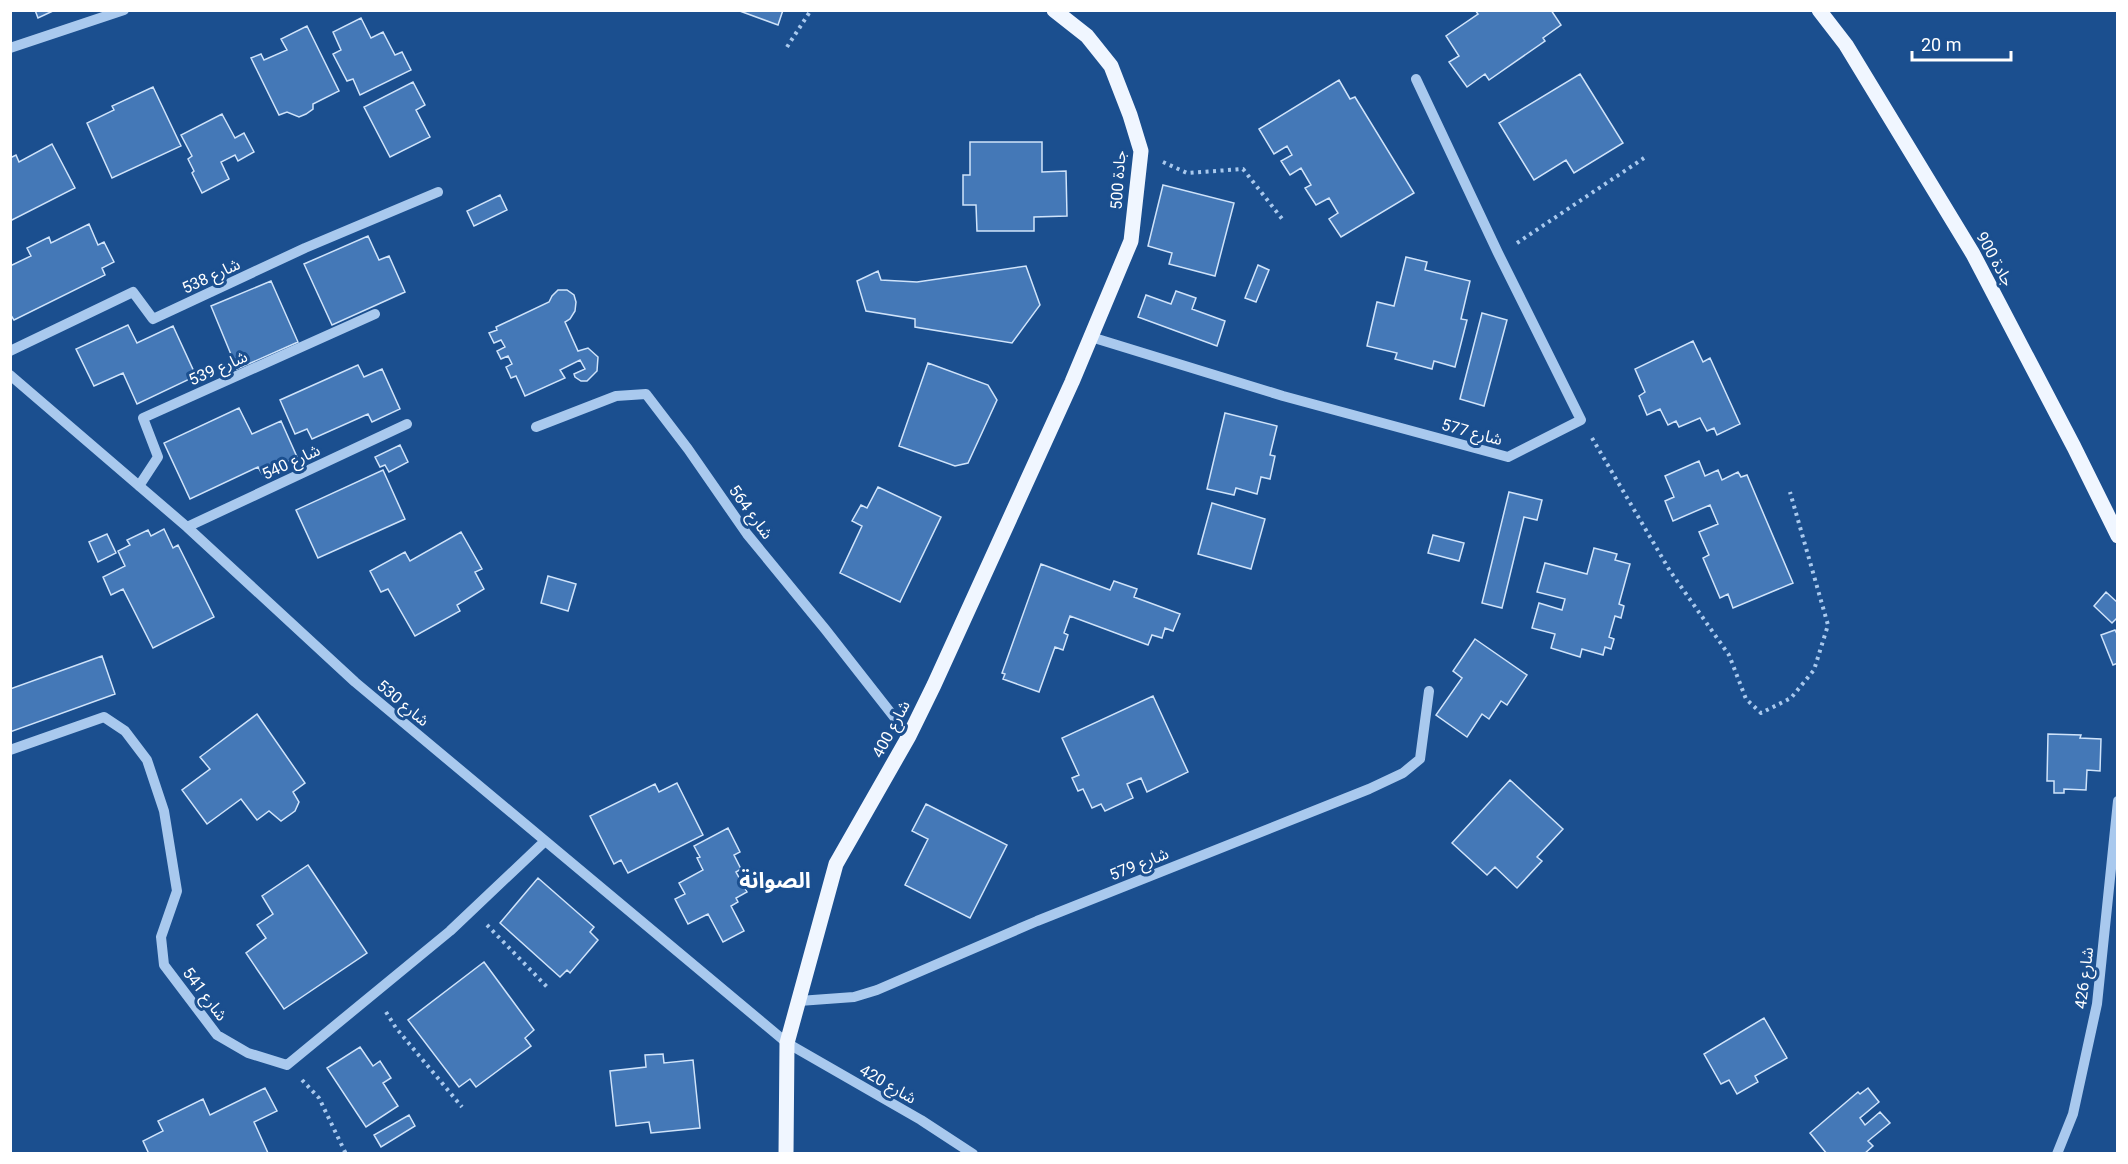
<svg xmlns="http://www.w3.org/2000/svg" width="2128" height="1164" font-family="Roboto,'Noto Sans Arabic',sans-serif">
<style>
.building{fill:#4478b7;stroke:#cfe3fa;stroke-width:1.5}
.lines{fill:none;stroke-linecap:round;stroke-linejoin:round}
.path{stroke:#a9c9ee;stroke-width:4;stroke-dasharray:3 4.5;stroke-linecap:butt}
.minor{stroke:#a9c9ee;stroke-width:10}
.major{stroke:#f0f6ff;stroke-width:15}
.labels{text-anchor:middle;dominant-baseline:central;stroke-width:6;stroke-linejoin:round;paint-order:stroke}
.street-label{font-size:16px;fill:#fff;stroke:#1b4f8f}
.district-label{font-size:22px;font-weight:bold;fill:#fff;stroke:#1b4f8f}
</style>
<rect width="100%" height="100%" fill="#1b4f8f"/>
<path class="building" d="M35 10H55L38 18Z
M737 10H783L778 25Z
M1475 10H1551L1561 25 1543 38 1545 41 1489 80 1485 74 1467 87 1449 62 1459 56 1446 36 1478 14Z
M361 18 371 38 383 32 395 55 402 52 411 70 360 95 353 79 347 81 333 54 341 50 333 32Z
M307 26 339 91 313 104V109L306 114 299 117 287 112 279 115 251 58 261 54 264 60 287 50 281 39Z
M1580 74 1623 143 1574 173 1566 160 1534 180 1499 123Z
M1339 80 1350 99 1355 97 1414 193 1341 237 1329 219 1338 213 1329 198 1316 205 1305 188 1311 185 1301 168 1290 175 1281 161 1292 155 1287 146 1274 154 1259 129Z
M413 82 425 105 416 110 430 137 390 157 364 107Z
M153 87 181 146 112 178 87 123 114 110 112 106Z
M222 114 235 138 244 133 254 152 238 161 235 155 221 162 229 179 202 193 192 173 194 171 188 159 192 156 181 135Z
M970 142H1042V172L1066 171 1067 216 1034 217V231H977L976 205H963V175H970Z
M52 144 75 188 10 221V158L16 155 19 162Z
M1163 185 1234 203 1215 276 1169 264 1172 253 1148 246Z
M500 195 507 210 474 226 467 211Z
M89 224 98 245 104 242 114 262 102 268 105 275 14 320 10 314V266L31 256 27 248 49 237 51 243Z
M368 236 379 260 389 256 405 292 332 325 304 264Z
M1406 257 1427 262 1425 270 1470 281 1461 319 1467 320 1455 367 1434 361 1432 369 1395 359 1397 353 1367 346 1377 302 1394 306Z
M1258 265 1269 270 1256 302 1245 298Z
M1026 266 1040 305 1012 343 915 327V319L866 311 857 281 878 271 881 280 917 282Z
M271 281 298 342 237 369 211 306Z
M558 290H567L574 295 576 302 575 311 570 319 565 322 578 351 588 348 598 357 597 371 587 381H581L575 377 574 374 585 369 580 360 560 370 565 378 525 396 516 376 511 378 506 367 512 364 508 356 501 359 497 351 505 347 501 340 494 343 489 333 497 330 496 327 549 302 552 296Z
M1176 291 1196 298 1192 309 1225 321 1217 346 1138 317 1146 295 1171 304Z
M1482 313 1507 320 1484 406 1460 399Z
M128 325 137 343 173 326 196 376 137 404 123 373 94 386 76 349Z
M1693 341 1703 362 1710 358 1740 424 1717 435 1714 428 1707 431 1700 418 1679 427 1676 421 1668 425 1660 409 1647 415 1639 396 1645 392 1635 369Z
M928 363 988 385 997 400 968 463 955 466 899 446Z
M358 365 364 377 382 369 400 409 372 422 368 414 312 439 307 429 295 434 280 400Z
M239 408 252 434 281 421 297 457 262 474 258 467 190 499 164 443Z
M1225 413 1277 426 1270 455 1275 456 1270 479 1261 477 1257 494 1236 488 1234 495 1207 489Z
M400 445 408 462 389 472 385 465 380 467 375 457Z
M1699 461 1705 476 1718 470 1722 480 1738 472 1741 477 1747 475 1793 583 1733 608 1728 594 1720 598 1703 558 1709 555 1699 532 1718 524 1710 505 1673 521 1665 501 1674 497 1665 476Z
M383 470 405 519 318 558 296 510Z
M878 487 941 517 900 602 840 573 862 526 852 521 861 505 867 508Z
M1509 492 1542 500 1537 520 1524 517 1502 608 1482 603Z
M1212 503 1265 519 1251 569 1198 554Z
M164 529 173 548 178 545 214 617 153 648 123 589 111 595 103 577 125 566 118 551 130 545 127 540 148 530 151 536Z
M461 532 482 569 475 572 484 589 457 605 460 611 415 636 388 589 381 592 370 571 405 552 410 561Z
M107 534 116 553 98 562 89 542Z
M1433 535 1464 543 1459 561 1428 553Z
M1594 548 1617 554 1615 560 1630 564 1619 604 1624 606 1621 618 1615 616 1609 637 1614 639 1611 649 1605 647 1603 655 1582 649 1580 657 1551 648 1555 634 1532 628 1539 603 1562 610 1565 599 1537 592 1545 563 1587 574Z
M1041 564 1110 590 1114 581 1137 589 1134 597 1180 614 1173 631 1165 628 1162 638 1152 635 1148 645 1070 616 1064 633 1068 635 1063 650 1055 647 1039 692 1003 679 1005 674 1002 673Z
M548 576 576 584 568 611 541 603Z
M2106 592 2118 603V617L2112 623 2094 606Z
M2115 630 2118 636V663L2113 665 2101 635Z
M1475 639 1527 675 1507 705 1501 701 1489 719 1482 714 1467 737 1436 715 1462 678 1453 671Z
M102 656 115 694 10 732V689Z
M1153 696 1188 772 1147 792 1141 778 1127 784 1133 798 1105 811 1101 804 1092 808 1083 789 1078 791 1072 778 1079 775 1062 738Z
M257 714 305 783 293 792 299 802 295 811 281 821 269 811 257 820 241 799 207 824 182 790 210 769 200 757Z
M2048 734 2081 735 2080 738 2101 739 2100 771 2087 770 2086 790 2064 789V793H2054V781H2047Z
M1510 780 1563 829 1537 857 1542 861 1517 888 1495 867 1487 875 1452 843Z
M677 783 703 835 628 873 621 860 614 864 590 816 655 784 659 792Z
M926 804 1007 845 970 918 905 885 928 839 912 831Z
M728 828 740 852 734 855 741 869 736 872 747 892 736 898 738 902 731 906 744 931 723 942 708 914 688 924 675 899 685 894 679 883 703 870 697 858 700 857 694 846Z
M308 865 367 953 284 1009 246 953 266 938 257 925 273 914 262 896Z
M538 878 594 927 590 932 598 940 570 973 567 970 560 977 500 923Z
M484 962 534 1030 525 1038 531 1046 476 1087 470 1079 459 1087 408 1020Z
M1764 1018 1787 1058 1755 1076 1758 1082 1737 1094 1729 1080 1721 1084 1704 1054Z
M360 1047 373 1066 380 1061 391 1078 383 1083 398 1106 366 1127 327 1068Z
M663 1054 664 1063 693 1060 700 1128 651 1133 649 1122 616 1126 610 1071 646 1067 645 1055Z
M265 1088 277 1111 254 1122 268 1153 149 1154 143 1141 163 1131 158 1121 203 1099 210 1115Z
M1868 1088 1879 1102 1860 1118 1865 1125 1880 1112 1890 1123 1868 1141 1873 1146 1864 1154H1827L1810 1133 1858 1092 1860 1094Z
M409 1115 415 1126 381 1147 374 1135Z"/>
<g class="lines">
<path class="path" d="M787 47 811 10
M1163 162 1187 173 1243 169 1283 220
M1517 243 1644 158
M1592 438 1670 571 1729 655 1746 699 1761 713 1791 698 1814 670 1828 625 1790 492
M487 925 549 989
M386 1012 396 1028 462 1107
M302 1080 319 1098 346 1154"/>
<path class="minor" d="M10 48 124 10
M1091 337 1283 396 1508 457 1581 420 1498 253 1416 79
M10 351 133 292 153 319 305 248 438 192
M10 375 187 527 355 682 787 1043 921 1120 973 1154
M536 427 616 396 646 394 688 449 747 534 825 629 909 736
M139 486 158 457 143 418 375 314
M187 527 407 424
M10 750 104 717 125 731 147 760 164 811 177 891 161 937 164 965 217 1035 248 1053 287 1065 450 931 544 842
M799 1001 854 997 877 990 1037 921 1369 789 1403 773 1420 759 1429 691
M2057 1154 2073 1114 2097 1004 2118 801"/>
<path class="major" d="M1819 10 1846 45 1973 254 2074 447 2118 536
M786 1154 787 1043 836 864 909 736 934 685 1072 382 1131 241 1141 151 1130 115 1111 66 1087 36 1054 10"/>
</g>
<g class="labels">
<g class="street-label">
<text transform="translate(1118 180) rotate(-86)">جادة 500</text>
<text transform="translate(1995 259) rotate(61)">جادة 900</text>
<text transform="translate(211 276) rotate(-25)">شارع 538</text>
<text transform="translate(218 368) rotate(-24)">شارع 539</text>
<text transform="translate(1472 432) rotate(15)">شارع 577</text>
<text transform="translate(291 462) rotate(-25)">شارع 540</text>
<text transform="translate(751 512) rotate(54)">شارع 564</text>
<text transform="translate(403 703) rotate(40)">شارع 530</text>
<text transform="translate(891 729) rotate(-62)">شارع 400</text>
<text transform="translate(1139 864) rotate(-22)">شارع 579</text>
<text transform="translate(2084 978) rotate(-83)">شارع 426</text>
<text transform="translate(205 994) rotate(53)">شارع 541</text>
<text transform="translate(888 1084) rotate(30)">شارع 420</text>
</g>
<g class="district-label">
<text x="775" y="880">الصوانة</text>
</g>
</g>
<rect width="2128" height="1164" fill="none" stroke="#ffffff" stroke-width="24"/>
<path d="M1912 51v9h99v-9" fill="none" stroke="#ffffff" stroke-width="3"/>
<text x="1921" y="51" font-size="18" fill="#ffffff" stroke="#1b4f8f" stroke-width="4.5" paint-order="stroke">20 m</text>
</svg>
